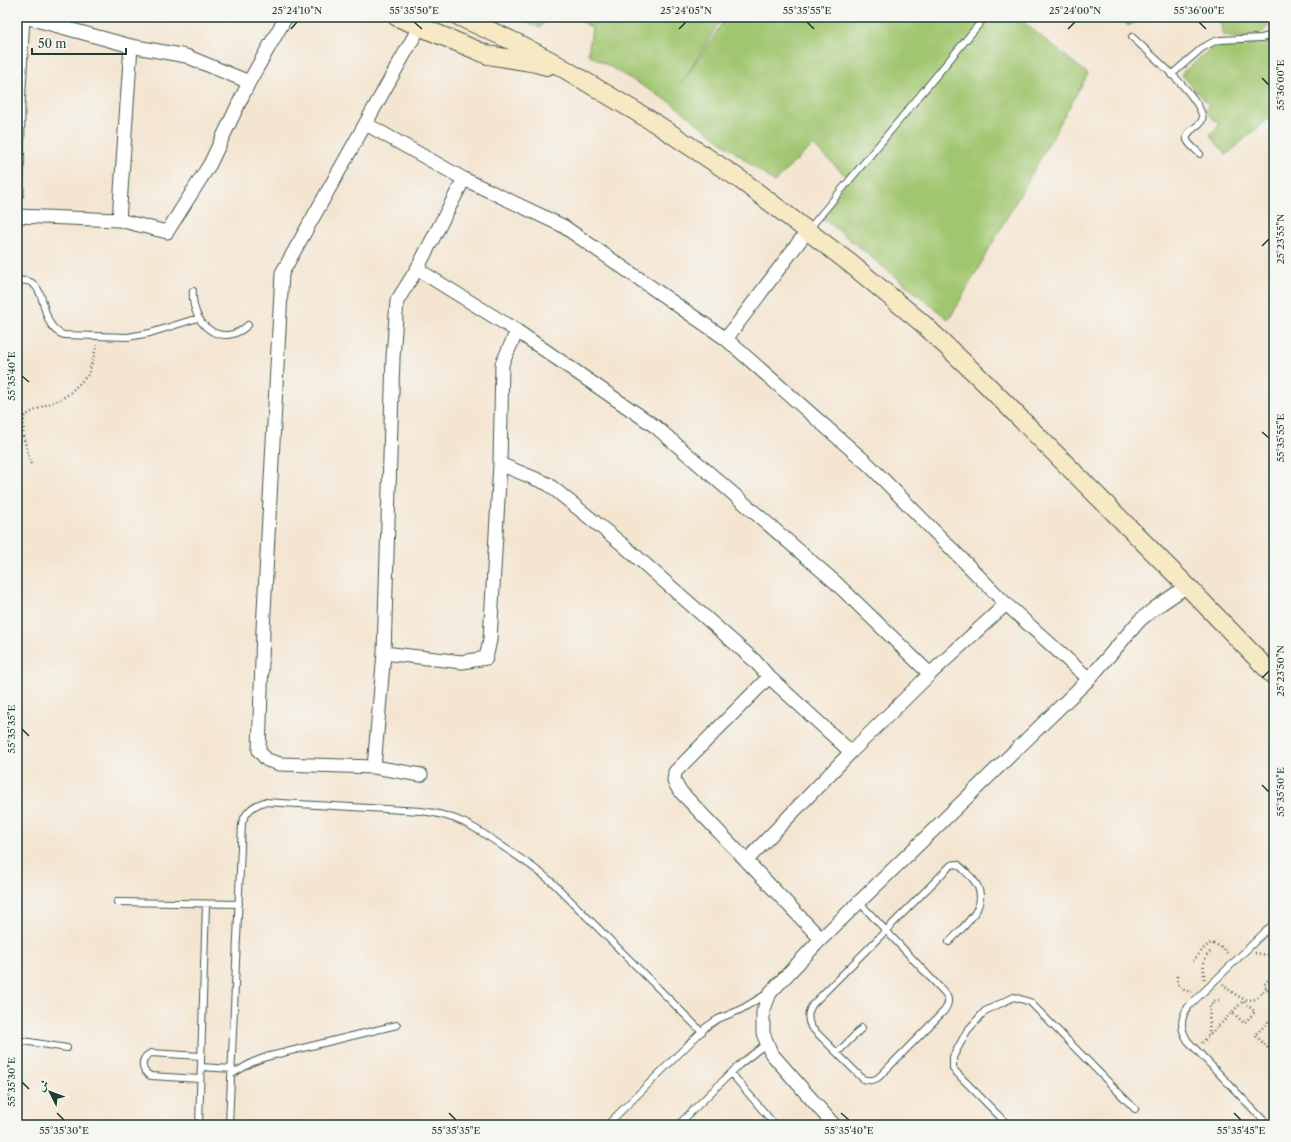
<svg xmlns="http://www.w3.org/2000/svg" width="1291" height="1142" font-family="'Libre Caslon Text',Amiri,serif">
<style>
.green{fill:#a1c670;stroke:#608252}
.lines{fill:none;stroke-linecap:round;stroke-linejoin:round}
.lane-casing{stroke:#3f564c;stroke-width:8}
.street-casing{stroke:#3f564c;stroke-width:15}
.secondary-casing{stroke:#3f564c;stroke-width:20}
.path{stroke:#3f564c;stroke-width:2.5;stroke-dasharray:1 3;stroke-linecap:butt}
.lane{stroke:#fff;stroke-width:6}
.street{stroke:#fff;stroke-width:13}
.secondary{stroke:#f6e9c3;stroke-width:18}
.ticks{fill:none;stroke:#1f3d34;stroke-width:1.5}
.neatline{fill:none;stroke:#1f3d34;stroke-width:1.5}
.ticks-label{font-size:10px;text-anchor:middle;fill:#1f3d34}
</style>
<rect width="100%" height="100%" fill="#f6f6f2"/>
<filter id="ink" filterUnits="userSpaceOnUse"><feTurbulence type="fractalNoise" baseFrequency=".025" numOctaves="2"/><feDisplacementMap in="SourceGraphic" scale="8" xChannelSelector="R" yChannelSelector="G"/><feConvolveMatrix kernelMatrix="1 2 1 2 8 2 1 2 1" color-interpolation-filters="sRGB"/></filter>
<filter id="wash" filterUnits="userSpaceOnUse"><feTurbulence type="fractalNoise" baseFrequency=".012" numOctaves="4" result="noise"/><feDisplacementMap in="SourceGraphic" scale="16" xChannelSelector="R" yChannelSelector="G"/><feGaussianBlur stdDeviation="0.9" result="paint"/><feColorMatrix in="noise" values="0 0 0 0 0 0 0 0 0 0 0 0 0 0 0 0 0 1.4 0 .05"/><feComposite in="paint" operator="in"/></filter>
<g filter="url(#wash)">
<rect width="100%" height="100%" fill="#f4e5d1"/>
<path class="green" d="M514 17H548L540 28Z
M575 17H722L680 86 726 17H1017L1088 74 949 320 823 218 848 178 813 145 774 182 670 102 588 54 592 28Z
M1122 17H1144L1128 26Z
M1219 17H1274V22L1270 23C1268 25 1266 29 1264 31 1254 38 1233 41 1223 34Z
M1261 37 1266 44 1274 37V114L1226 155 1210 135 1219 125 1205 110 1209 105 1181 74 1220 40 1229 47 1237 41 1245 48Z"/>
</g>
<g filter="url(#ink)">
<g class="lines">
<g class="lane-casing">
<path id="lane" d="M1132 37C1150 54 1196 92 1202 115 1206 126 1184 129 1187 140 1189 145 1196 150 1200 154
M1171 75 1202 48 1213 42 1220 40 1261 38 1274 35
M809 229 985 17
M17 280C22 281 28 280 32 283 48 294 40 327 64 335L128 337 150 333 198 318
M193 291C190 322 220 351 248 325
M117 902 239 904
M859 902 944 992C950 998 949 1004 944 1011L879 1077C874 1081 869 1081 863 1079L811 1027C807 1019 807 1012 813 1004L949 867 951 865 957 864C962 867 966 873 971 877 995 902 966 924 949 942
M17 1040 67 1048
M837 1053 862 1028
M201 1067 232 1069
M731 1073 775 1125
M232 1074 253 1062 266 1057 397 1025
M200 1079 151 1076C140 1071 140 1058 151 1053L201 1056
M199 1125 206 904
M229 1125 242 823C246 812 252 806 264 802L421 811C458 815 476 828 505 848 522 859 538 870 553 883L702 1032
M607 1125 706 1027 718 1019 740 1010 768 993
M678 1125 739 1065 767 1043
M1008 1125 953 1069V1057L967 1031 985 1011 1014 997 1030 1002 1135 1109
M1268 1125 1188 1041C1180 1029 1180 1019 1188 1007L1274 923"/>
</g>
<g class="street-casing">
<path id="street" d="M25 17 131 46 186 56 249 82
M420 26 282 273 263 630 259 751 267 760 280 764 374 767 421 775
M366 124 464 179 563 226 726 339 869 465 1006 604 1089 679
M17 193 18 106 23 17
M17 216 119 220 167 232 210 164 249 82 286 17
M119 220 131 46
M417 269 517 331 656 427 835 582 930 674
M726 339 808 230
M500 464 548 484 622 544 755 661 769 677 675 772 674 781 679 790 821 939
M384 653 462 662 486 658 490 640 500 464 502 364 517 331
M769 677 851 752
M374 767 384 653 393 358 397 301 417 269 464 179
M747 860 851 752 930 674 1006 604
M834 1125 771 1053 763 1033V1012L770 993 821 939 1089 679 1140 620 1155 608 1187 586"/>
</g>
<g class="secondary-casing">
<path id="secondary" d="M397 17 488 55 536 63 547 66
M460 17 517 43 551 61 655 123 741 180 851 264 922 323 980 378 1187 586 1274 676"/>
</g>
<path class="path" d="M24 416 23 435 31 465
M17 420 41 407 63 398 70 393 88 375 97 345
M1273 882H1274
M1255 953 1274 956
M1193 961 1205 947 1211 943 1220 946 1229 955
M1177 976C1177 986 1182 992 1192 991
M1204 979C1204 968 1201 957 1212 951
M1274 983 1269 979 1264 985 1270 991 1274 987
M1223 984C1230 991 1243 1003 1255 999 1259 997 1263 991 1267 988
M1274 1016 1255 1035 1274 1054
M1209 1035 1210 1005 1214 1001 1219 1000
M1202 1043 1243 1001 1255 1012 1244 1023 1232 1012"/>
<use href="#lane" class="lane"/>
<use href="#street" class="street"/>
<use href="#secondary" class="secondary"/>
</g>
</g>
<path class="ticks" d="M414 22 422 29M807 22 814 29M1199 22 1206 29M291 29 297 22M679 29 686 22M1068 29 1075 22M1262 78 1269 85M1262 246 1269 239M22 376 29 382M1262 432 1269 438M1262 678 1269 671M22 729 29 736M1262 785 1269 792M22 1082 29 1089M57 1113 64 1120M449 1113 456 1120M841 1113 849 1120M1234 1113 1241 1120"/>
<rect width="1291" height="1142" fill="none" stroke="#f6f6f2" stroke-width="44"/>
<g transform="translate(50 1092) rotate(312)" stroke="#f6f6f2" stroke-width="3" paint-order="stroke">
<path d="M0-3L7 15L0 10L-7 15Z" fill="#1f3d34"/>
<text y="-6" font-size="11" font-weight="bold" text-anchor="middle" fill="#1f3d34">ش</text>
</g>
<path d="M32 48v6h94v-6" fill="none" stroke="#1f3d34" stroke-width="2"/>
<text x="38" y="48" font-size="12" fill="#1f3d34" stroke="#f6f6f2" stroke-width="3" paint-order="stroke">50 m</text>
<rect x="22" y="22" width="1247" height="1098" class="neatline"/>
<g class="ticks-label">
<text x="297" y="14">25°24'10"N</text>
<text x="414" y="14">55°35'50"E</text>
<text x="686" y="14">25°24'05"N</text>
<text x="807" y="14">55°35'55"E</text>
<text x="1075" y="14">25°24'00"N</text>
<text x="1199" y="14">55°36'00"E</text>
<text transform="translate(1280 85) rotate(-90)" y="4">55°36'00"E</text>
<text transform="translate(1280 239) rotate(-90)" y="4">25°23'55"N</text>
<text transform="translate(11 376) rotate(-90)" y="4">55°35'40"E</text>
<text transform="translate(1280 438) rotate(-90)" y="4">55°35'55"E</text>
<text transform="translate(1280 671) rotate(-90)" y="4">25°23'50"N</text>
<text transform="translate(11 729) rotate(-90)" y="4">55°35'35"E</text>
<text transform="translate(1280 792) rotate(-90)" y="4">55°35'50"E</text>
<text transform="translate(11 1082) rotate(-90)" y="4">55°35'30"E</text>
<text x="64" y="1134">55°35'30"E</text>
<text x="456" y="1134">55°35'35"E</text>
<text x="849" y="1134">55°35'40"E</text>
<text x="1241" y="1134">55°35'45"E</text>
</g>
</svg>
